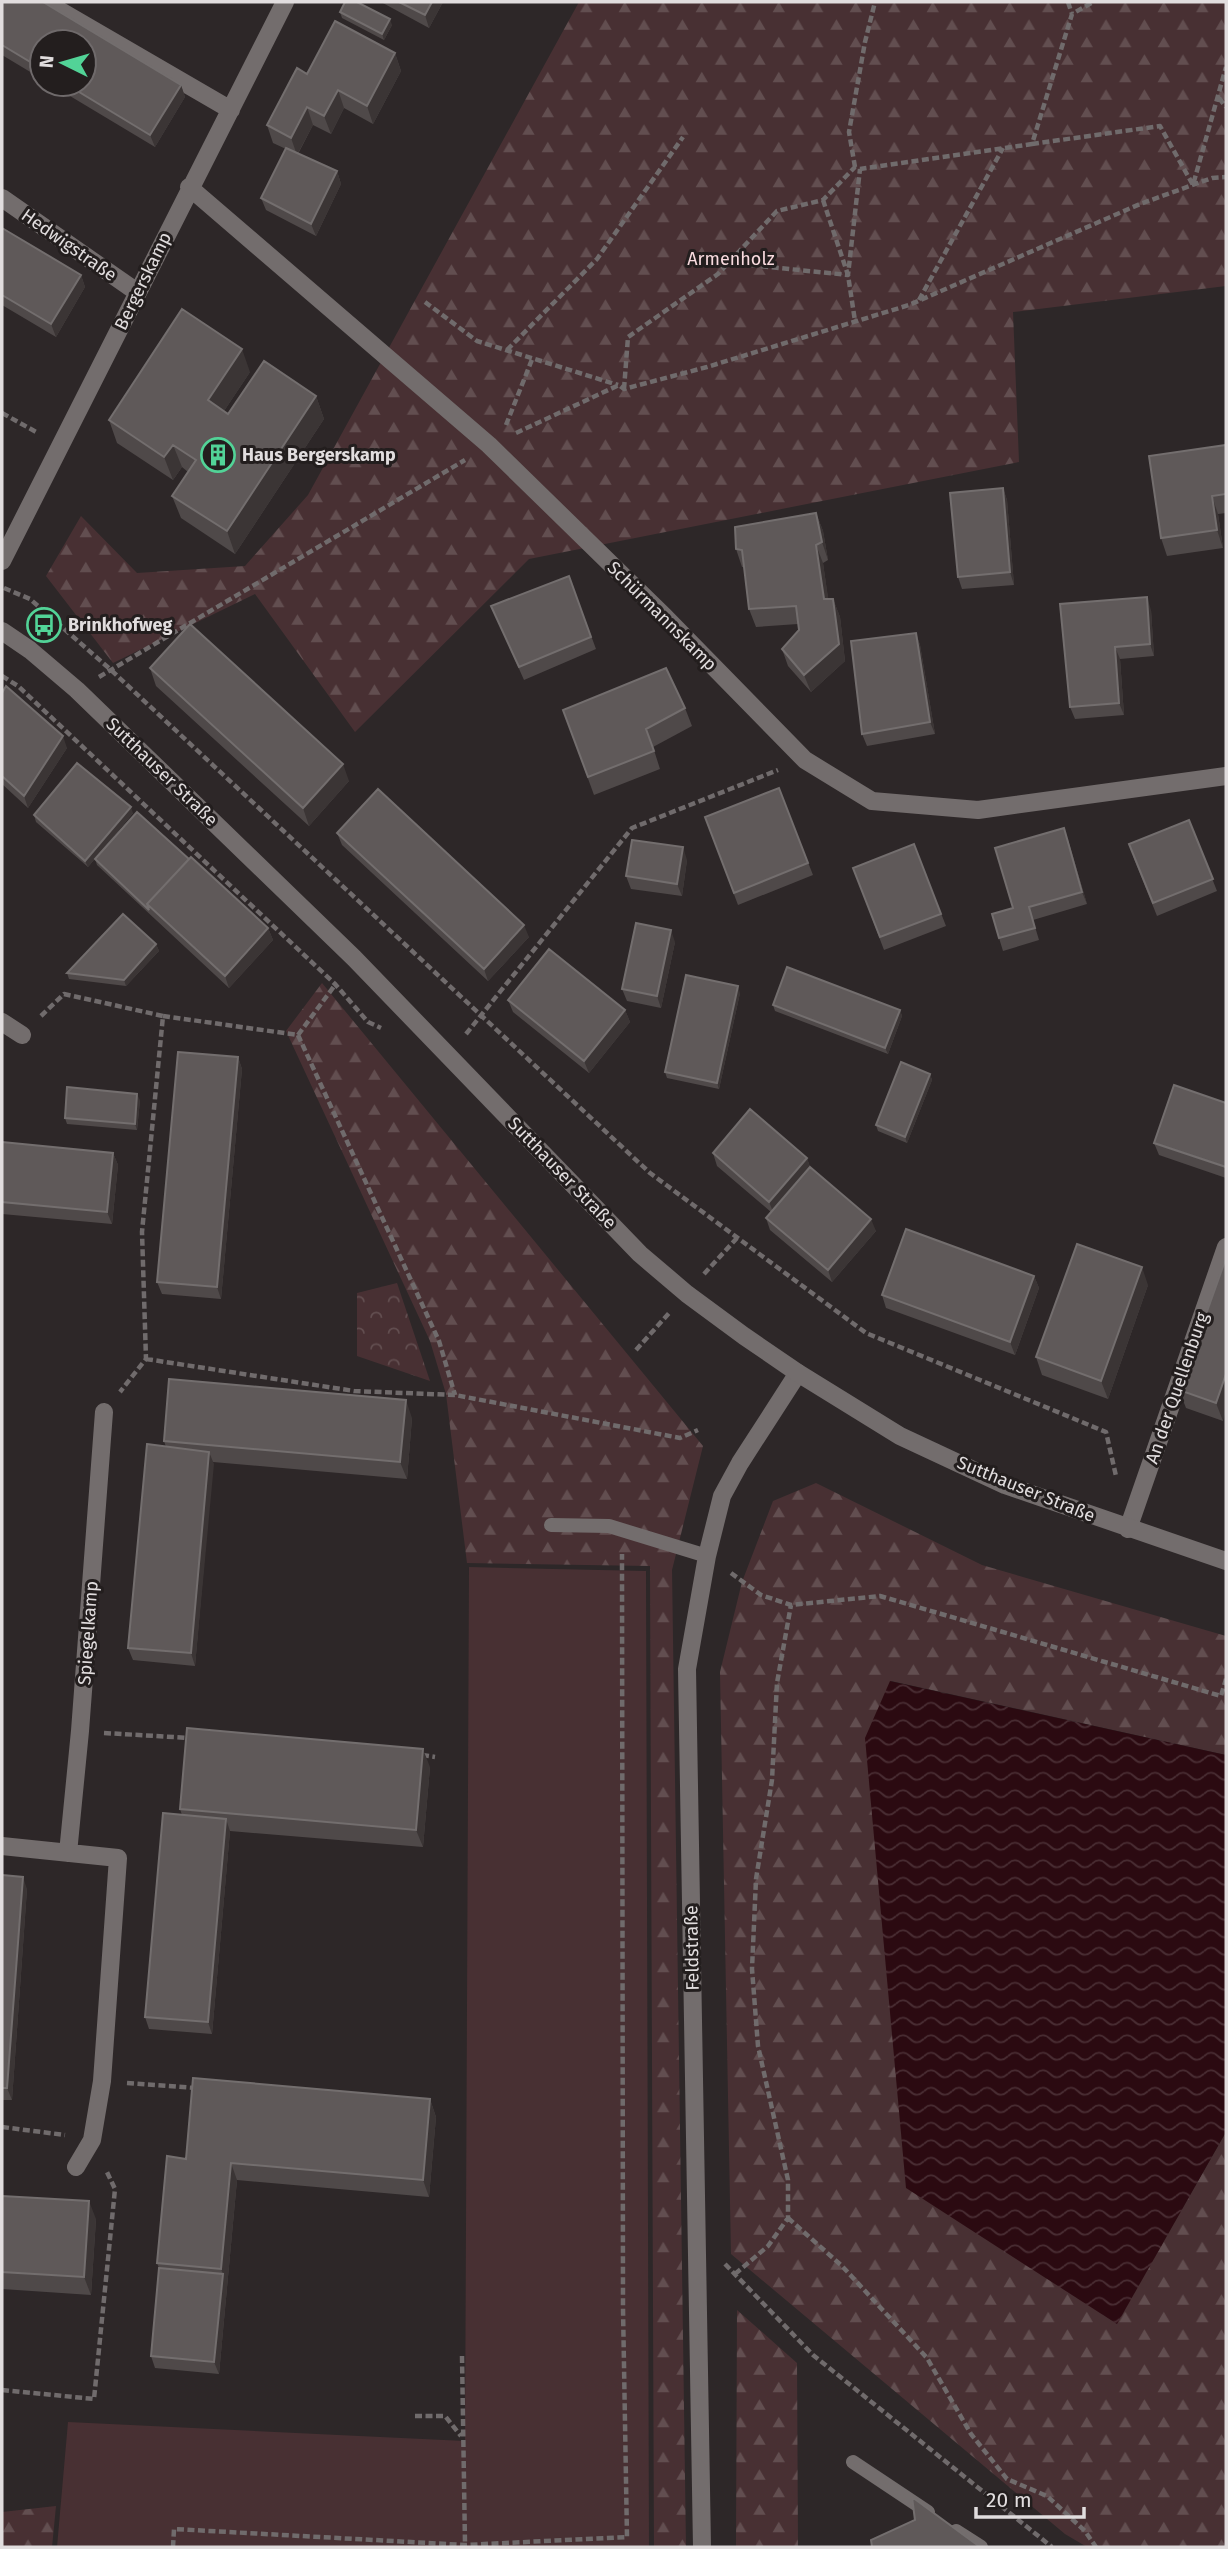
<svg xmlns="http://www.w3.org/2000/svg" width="1228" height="2549" font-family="'Fira Sans',sans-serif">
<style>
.forest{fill:url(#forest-firs)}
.park{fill:url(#park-crowns)}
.garden{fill:#483033}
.water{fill:url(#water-waves)}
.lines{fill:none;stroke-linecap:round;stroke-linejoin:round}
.path{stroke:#706b6c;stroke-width:4.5;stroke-dasharray:7 3.5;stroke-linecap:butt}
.service{stroke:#736d6d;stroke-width:14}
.minor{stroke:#736d6d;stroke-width:18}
.tertiary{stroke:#736d6d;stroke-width:18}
.wall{fill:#4f4949}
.shaded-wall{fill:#3b3535}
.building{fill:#5f5959;stroke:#736e6e;stroke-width:2}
.labels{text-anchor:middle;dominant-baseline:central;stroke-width:6;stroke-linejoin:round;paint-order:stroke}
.street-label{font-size:18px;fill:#e1ddde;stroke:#231e1e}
.park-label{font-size:18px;fill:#f9dbdf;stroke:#231e1e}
.poi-label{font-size:18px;font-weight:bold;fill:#e1ddde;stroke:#231e1e;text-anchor:start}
</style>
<defs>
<pattern id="forest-firs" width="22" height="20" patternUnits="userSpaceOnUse" patternTransform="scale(1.75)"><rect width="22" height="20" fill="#483033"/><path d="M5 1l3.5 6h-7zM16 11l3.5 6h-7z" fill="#624e50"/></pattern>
<pattern id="park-crowns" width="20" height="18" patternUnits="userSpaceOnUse" patternTransform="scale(1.75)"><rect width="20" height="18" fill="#483033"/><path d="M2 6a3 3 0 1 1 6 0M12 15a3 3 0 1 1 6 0" fill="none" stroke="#624e50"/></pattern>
<pattern id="water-waves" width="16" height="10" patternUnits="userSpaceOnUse" patternTransform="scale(1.75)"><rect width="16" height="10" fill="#2b0a11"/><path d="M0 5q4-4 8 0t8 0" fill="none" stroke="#492d33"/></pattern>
</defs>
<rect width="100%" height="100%" fill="#2d2728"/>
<path class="forest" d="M579 2H1226V286L1013 312 1019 462 529 559 355 732 255 594 113 663 46 576 81 516 137 573 245 566 308 495Z
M322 983 703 1446 672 1570 686 2547H654L650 1566 467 1563 446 1394 430 1341 286 1031Z
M816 1483 982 1565 1226 1636V1755L891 1681 1116 2324 1226 2132V2547H1087L1065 2534 731 2254 720 1672 742 1582 773 1501Z
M737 2310 797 2363 798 2547H736Z
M56 2506 52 2547H2V2512Z"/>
<path class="park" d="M397 1283 430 1381 357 1356V1293Z"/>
<path class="garden" d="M469 1567 646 1571 649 2547H57L68 2422 465 2441Z"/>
<path class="water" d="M890 1681 1226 1755V2132L1117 2324 906 2188 865 1738Z"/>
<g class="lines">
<path class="path" d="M1068 2 1072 14
M1219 98 1226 107
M1032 144 1160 126 1193 185 1226 67
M855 167 849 132 865 42 875 2
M823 200 848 275 855 321
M730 263 848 275 860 169
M919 300 1003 148
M425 302 477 341 618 385
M507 350 597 259 683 137
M624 389 628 337 718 274 777 211 823 200 855 167 860 169 1032 144 1072 14 1093 2
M2 413 38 433
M506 425 533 357
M516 433 619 385 624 389 707 367 909 305 1140 204 1212 178 1226 177
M4 588 30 599 111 670 650 1173 866 1333 1106 1432 1116 1476
M2 676 18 686 335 984 368 1022 381 1028
M99 677 465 460
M41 1016 64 994 163 1016 142 1232 146 1359 120 1392
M163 1016 298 1035
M466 1034 632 828 778 770
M298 1035 439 1341 455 1395
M298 1035 335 985
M704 1274 737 1238
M636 1350 670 1312
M146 1359 354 1391 455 1395 680 1438 698 1430
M731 1573 761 1595 791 1605 880 1596 1221 1696 1226 1679
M104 1733 190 1738
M422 1755 435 1757
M127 2083 195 2088
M2 2127 65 2135
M788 2218 842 2266 927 2358 971 2434 1007 2479 1047 2496 1085 2531 1096 2547
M725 2264 813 2355 1052 2547
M735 2274 768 2246 788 2218V2180L758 2046 752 1969 756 1879 772 1780 777 1683 791 1605
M462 2356 465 2544
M2 2390 94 2399 115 2189 106 2170
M415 2416H445L461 2436
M173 2547 174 2529 465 2545 627 2537 623 2308 622 1554"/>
<path class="service" d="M551 1525 609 1526 707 1556
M853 2462 928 2512
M956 2531 981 2547"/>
<path class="minor" d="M45 2 231 110
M189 187 489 445 664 616 805 760 872 801 978 810 1226 776
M2 198 137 292
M2 561 285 2
M2 1022 22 1035
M1128 1529 1226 1247
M2 1846 118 1858 102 2081 92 2140 76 2167
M68 1853 80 1731 104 1412
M702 2547 687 1669 707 1556 722 1496 740 1463 798 1373"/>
<path class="tertiary" d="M2 631 30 650 77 690 354 958 640 1254 687 1294 744 1336 798 1373 900 1436 1005 1485 1226 1561"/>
</g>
<path class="wall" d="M2 2 181 85 185 97 155 147 50 84H84L42 42V79L2 55Z
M381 2H443L429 28Z
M340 12 392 25 384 40 342 18Z
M395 53 401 71 373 124 344 108 331 134 313 125 298 154 337 171 341 184 316 236 266 210 261 198 286 149 273 143 267 125 307 74Z
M2 228 81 275 85 287 56 337 2 305Z
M250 372 224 411 228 414 316 396 324 419 235 554 181 518 172 496 188 472 182 467 173 480 117 443 109 420Z
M1226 445V513L1218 514 1223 548 1167 556 1161 538Z
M1003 488 1007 500 1014 585 962 589 958 577Z
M816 513 823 531 828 560 823 563 828 599H833L840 617 845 661 811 692 788 666 782 649 799 630 798 624 756 627 749 609 744 567H742L736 549Z
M569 576 596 649 524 680 491 606Z
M1060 604 1151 610 1154 656 1120 659 1124 715 1075 719 1070 707Z
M916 633 920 645 935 734 867 746 862 734Z
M150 668 349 781 309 826 156 686Z
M2 693 67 748 28 808 2 784Z
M685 708 692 726 653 747 660 769 594 795 563 710Z
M779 788 813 875 738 905 705 817Z
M133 813 88 867 36 822 34 815Z
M1189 820 1217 891 1157 916 1133 856Z
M337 833 529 937 488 981 342 845Z
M1068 840 1087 904 1033 920 1039 940 1003 951 999 938 1013 908Z
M914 844 946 926 884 950 853 868Z
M95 859H189L268 928 273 940 229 988 97 865Z
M687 860 682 896 631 889 626 876Z
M675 942 661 1008 627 1001 622 989Z
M156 944 159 951 126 986 69 979 67 973Z
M740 993 719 1089 667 1078 665 1072Z
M508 1000 625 1010 630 1022 589 1073 513 1012Z
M773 1005 900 1010 902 1016 888 1054 775 1011Z
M238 1057 242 1069 221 1299 162 1294 157 1282Z
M930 1074 932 1080 907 1143 878 1131 876 1125Z
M140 1100 137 1130 67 1124 65 1118Z
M1226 1103V1178L1159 1155 1154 1143Z
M2 1142 113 1153 118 1165 112 1224 2 1214Z
M713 1153 807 1158 810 1167 876 1231 832 1282 770 1230 766 1218 771 1212 717 1166Z
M1226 1258 1223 1421 1186 1408 1179 1390Z
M1034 1276 1039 1288 1015 1355 886 1308 882 1295Z
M1148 1285 1108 1399 1042 1375 1036 1357Z
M412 1418 407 1479 213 1462 195 1666 133 1660 128 1648 166 1447 164 1441Z
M430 1767 423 1847 230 1831 212 2034 149 2029 145 2017 182 1815 180 1809Z
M2 1875 27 1889 12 2100H2Z
M430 2099 436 2117 429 2197 237 2180 219 2374 155 2368 151 2356 159 2268 157 2263 186 2159Z
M2 2196 96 2219 91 2295 2 2289Z"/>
<path class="shaded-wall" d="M432 2H443L429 28 425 15Z
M390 19 392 25 384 40 382 34Z
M395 53 401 71 373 124 367 106Z
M181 85 185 97 155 147 150 135Z
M338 90 344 108 331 134 324 116Z
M307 107 313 125 297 155 291 138Z
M337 171 341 184 316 236 311 224Z
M81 275 85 287 56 337 51 324Z
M242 349 250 372 216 423 208 400Z
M316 396 324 419 235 554 227 531Z
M173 445 182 467 173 480 164 457Z
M1003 488 1007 500 1014 585 1010 572Z
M1212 496 1218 514 1223 548 1217 530Z
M816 513 823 531 828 560 822 542Z
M816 545 823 563 831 617 824 599Z
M1147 597 1151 610 1154 656 1150 644Z
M833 599 840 617 845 661 811 692 804 675Z
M916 633 920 645 935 734 930 722Z
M1115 647 1120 659 1124 715 1119 703Z
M63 736 67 748 28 808 24 796Z
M343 764 349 781 309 826 303 808Z
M131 807 133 813 88 867 85 861Z
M1064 828 1068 840 1087 904 1082 892Z
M683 847 687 860 682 896 677 884Z
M524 925 529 937 488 981 484 969Z
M268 928 273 940 229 988 225 976Z
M671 930 675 942 661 1008 657 996Z
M156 944 159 951 126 986 124 980Z
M738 986 740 993 719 1089 717 1083Z
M625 1010 630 1022 589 1073 584 1061Z
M900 1010 902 1016 888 1054 885 1048Z
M238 1057 242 1069 221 1299 217 1287Z
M930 1074 932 1080 907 1143 905 1137Z
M137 1094 140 1100 137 1130 135 1124Z
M113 1153 118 1165 112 1224 107 1212Z
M807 1158 811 1170 774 1214 769 1202Z
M871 1219 876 1231 832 1282 828 1270Z
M1142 1267 1148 1285 1108 1399 1101 1381Z
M1034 1276 1039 1288 1015 1355 1010 1342Z
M1226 1374V1411L1223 1421 1216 1403Z
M406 1400 412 1418 407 1479 400 1462Z
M209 1452 214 1464 195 1666 191 1653Z
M423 1749 430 1767 423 1847 416 1830Z
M226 1819 230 1831 212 2034 208 2022Z
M23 1877 27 1889 12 2100 7 2088Z
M430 2099 436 2117 429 2197 423 2180Z
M231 2163 237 2180 219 2374 214 2362 223 2274 221 2269Z
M89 2201 96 2219 91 2295 84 2277Z"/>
<path class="building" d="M2 2H43L181 85 150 135 66 84H84V42H42V69L2 45Z
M345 2H357L390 19 382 34 340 12Z
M399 2H432L425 15Z
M335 21 395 53 367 106 338 90 324 116 307 107 291 138 267 125 297 68 307 74Z
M286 148 337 171 311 224 261 198Z
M2 228 81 275 51 324 2 295Z
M182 309 242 349 208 400 228 414 264 361 316 396 227 531 172 496 196 460 173 445 164 457 109 420Z
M1226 445V494L1212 496 1217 530 1161 538 1149 456Z
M1003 488 1010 572 958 577 950 493Z
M816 513 822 542 816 545 824 599H833L839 644 804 675 782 649 799 630 796 606 749 609 742 550 736 549 735 527Z
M569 576 591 637 519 667 491 606Z
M1147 597 1150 644 1115 647 1119 703 1070 707 1060 604Z
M190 624 343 764 303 808 150 668Z
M916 633 930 722 862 734 851 641Z
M666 668 685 708 646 729 654 751 588 777 563 710Z
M6 686 63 736 24 796 2 776V693Z
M77 763 131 807 85 861 34 815Z
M779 788 808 863 734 893 705 817Z
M378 789 524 925 484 969 337 833Z
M137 812 189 859 147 904 149 910 95 859Z
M1189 820 1213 879 1153 903 1129 844Z
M1064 828 1082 892 1029 907 1035 928 999 938 992 914 1013 908 995 848Z
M632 840 683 847 677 884 626 876Z
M914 844 941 914 880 937 853 868Z
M191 857 268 928 225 976 147 904Z
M123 914 156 944 124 980 67 973Z
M636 923 671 930 657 996 622 989Z
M549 949 625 1010 584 1061 508 1000Z
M787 967 900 1010 885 1048 773 1005Z
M686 975 738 986 717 1083 665 1072Z
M178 1052 238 1057 217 1287 157 1282Z
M901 1062 930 1074 905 1137 876 1125Z
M1174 1085 1226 1103V1167L1154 1143Z
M67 1087 137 1094 135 1124 65 1118Z
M750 1109 807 1158 769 1202 713 1153Z
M2 1142 113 1153 107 1212 2 1202Z
M810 1167 871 1219 828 1270 766 1218Z
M906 1229 1034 1276 1010 1342 882 1295Z
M1077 1244 1142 1267 1101 1381 1036 1357Z
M1226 1258V1374L1216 1403 1179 1390Z
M169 1379 406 1400 400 1462 164 1441Z
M147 1444 209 1452 191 1653 128 1648Z
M187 1728 423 1749 416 1830 180 1809Z
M163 1813 226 1819 208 2022 145 2017Z
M2 1875 23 1877 7 2088H2Z
M193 2078 430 2099 423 2180 231 2163 221 2269 157 2263 167 2156 186 2159Z
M2 2196 89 2201 84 2277 2 2272Z
M159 2268 223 2274 214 2362 151 2356Z
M912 2497 980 2547H872L871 2540 915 2520Z"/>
<defs>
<g id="building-ring" transform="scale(1.75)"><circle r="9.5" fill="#231e1e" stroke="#52d397" stroke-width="1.5"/><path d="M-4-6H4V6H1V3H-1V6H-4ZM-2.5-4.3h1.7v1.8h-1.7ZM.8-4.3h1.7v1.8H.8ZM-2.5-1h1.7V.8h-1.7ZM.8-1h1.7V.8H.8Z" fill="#52d397"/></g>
<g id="bus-ring" transform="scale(1.75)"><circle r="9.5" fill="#231e1e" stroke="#52d397" stroke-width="1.5"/><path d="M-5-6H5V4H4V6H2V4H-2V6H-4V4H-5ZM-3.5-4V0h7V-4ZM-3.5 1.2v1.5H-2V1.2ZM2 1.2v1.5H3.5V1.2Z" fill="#52d397"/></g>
</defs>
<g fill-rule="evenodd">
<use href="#building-ring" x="218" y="455"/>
<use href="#bus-ring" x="44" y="625"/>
</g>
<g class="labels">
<g class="street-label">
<text transform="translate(69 245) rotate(35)">Hedwigstraße</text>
<text transform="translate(143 281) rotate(-64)">Bergerskamp</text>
<text transform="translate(662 616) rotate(45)">Schürmannskamp</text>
<text transform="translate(162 772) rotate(44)">Sutthauser Straße</text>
<text transform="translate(562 1173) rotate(46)">Sutthauser Straße</text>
<text transform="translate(1177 1388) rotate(-71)">An der Quellenburg</text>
<text transform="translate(1026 1489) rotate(22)">Sutthauser Straße</text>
<text transform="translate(88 1633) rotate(-86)">Spiegelkamp</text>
<text transform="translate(692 1948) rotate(-91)">Feldstraße</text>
</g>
<g class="park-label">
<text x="731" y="259">Armenholz</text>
</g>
<g class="poi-label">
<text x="242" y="455">Haus Bergerskamp</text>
<text x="68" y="625">Brinkhofweg</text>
</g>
</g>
<rect width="1228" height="2549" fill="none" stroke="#e1ddde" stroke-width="7"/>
<g transform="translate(63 63) rotate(275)"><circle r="33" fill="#231e1e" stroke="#6f6a6b" stroke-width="2"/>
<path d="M0-5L12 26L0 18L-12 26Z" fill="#52d397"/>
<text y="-10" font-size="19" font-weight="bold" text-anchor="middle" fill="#e1ddde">N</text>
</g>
<path d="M976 2507v10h108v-10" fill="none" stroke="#e1ddde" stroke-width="3.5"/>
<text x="986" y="2507" font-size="21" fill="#e1ddde" stroke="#231e1e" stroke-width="5" paint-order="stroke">20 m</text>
</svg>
